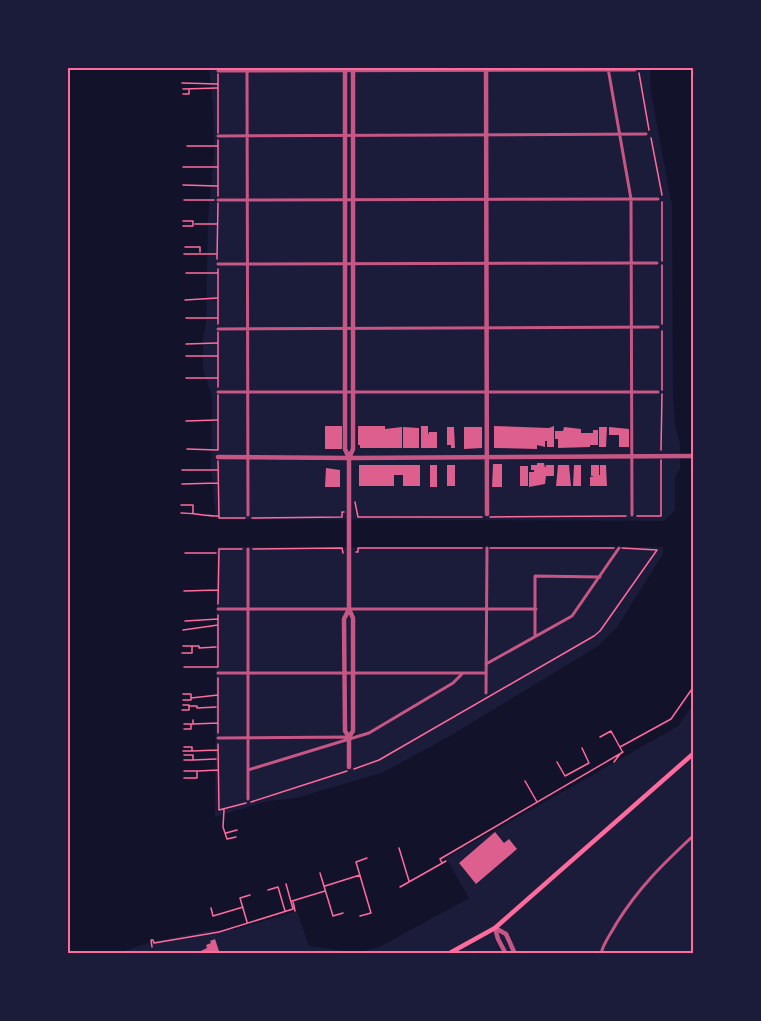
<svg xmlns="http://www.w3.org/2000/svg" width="761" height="1021" font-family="'DejaVu Sans',sans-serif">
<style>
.water{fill:#12122b;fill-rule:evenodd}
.building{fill:#dd5f8e}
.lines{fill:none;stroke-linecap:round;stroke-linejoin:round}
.path{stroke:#ff6b9d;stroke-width:1.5}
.minor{stroke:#c65784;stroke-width:3}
.tertiary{stroke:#c65784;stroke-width:4.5}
.secondary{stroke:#ff6b9d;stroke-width:4.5}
.neatline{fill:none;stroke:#ff6b9d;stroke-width:2}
</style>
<rect width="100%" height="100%" fill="#1b1b3a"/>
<path class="water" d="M68 68H209L213 106 214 154 208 221 206 323 203 338V369L212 397 211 468 216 519 664 521 675 510V478L680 468V445L675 424 673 395 672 206 651 93 650 68H693V705L678 726 446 858 469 898 381 946 365 951 353 952 309 946 297 911 234 930H212L151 942 124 951V953H68ZM217 547H663V554L617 627 598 646 450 736 384 772 297 798 268 801 215 817Z"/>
<path class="building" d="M325 426H342V449H325Z
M358 426H385V429L402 427V448H360V445H358Z
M421 426H428V435L429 432H437V448H421Z
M494 426 549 428 554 426V447H547V441H545V447L537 445V449L494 448Z
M403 427 419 428V448H403Z
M447 427H454L455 448H451V445H447Z
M464 427H482V448L464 449Z
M564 427 581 429V433H593V430H598V445H590V447L558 448V439H555V431H563Z
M599 427H607L606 447H599Z
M609 427 629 429V447H619V435H609Z
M537 463H544L545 468 546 465H554V476H546L545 484 529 487V472H534V470H531V465H537Z
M493 464H502V487H492Z
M359 465H420V486H403V475H394V486H359Z
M430 465H437V487H430Z
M447 465H455V486H447Z
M558 465H569L571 486H556Z
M574 465H581V486H573Z
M591 465H599V475H600V465H606L607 486H590V477H594L591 476Z
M520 466H528V486H520Z
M326 468 340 470V487H325Z
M495 832 504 843 509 839 517 849 476 884 459 863Z
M215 939 220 954H194L207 948 206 945 211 943 210 941Z"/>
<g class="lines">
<path class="path" d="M639 73 649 130
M218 74V133
M182 83 217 84
M183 89 217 88
M183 94H189V89
M651 138 662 195
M218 140V196
M187 146H217
M183 167H217
M183 185 217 186
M184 200H214
M195 224H217
M183 226H193V221H183
M185 247H200V252
M184 254H216
M217 259 218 203
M662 261V202
M218 269V324
M186 273H217
M185 300 217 298
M186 318H217
M662 324V265
M186 344 217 343
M186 356H217
M186 378H217
M218 387V332
M662 390V331
M218 395V450
M186 421 217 420
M187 449 217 450
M661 450 662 394
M218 461 219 518H245
M182 470H217
M182 484 218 483
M355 502 358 517H482
M181 505H193V513
M181 513C194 513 205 516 218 516
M637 516H661V460
M490 517 626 516
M252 518 342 517V512H344
M490 548H614
M253 549 342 548 343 553
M356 552H358V548H482
M185 553H216
M184 591 218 590
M218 604 219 549H242
M218 615V667
M185 621 218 619
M183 630 218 625
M192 646H199V648L216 647
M182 653H192V646H183
M184 667H218
M218 678V733
M183 694H191V700H183
M191 698 218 695
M189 706H197V708L216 707
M182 710H189V705H183
M184 724H193V720
M193 724 218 723
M184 729H191V725
M600 737 611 731 622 751
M218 744 219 810 246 803
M620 747 671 719 694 686
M183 751H192V747H184
M192 751 218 750
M184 755H193V760H184
M193 760 216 759
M557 762 565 776 589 763 582 748
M614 762 620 754
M354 769 379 760 594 636 600 631 657 550 622 548
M184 771H197V778H184
M198 771 218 770
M525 781 537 802
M251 802 347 771
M224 810 223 827 227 839 236 837
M226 833 237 830
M399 848 409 881
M442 863 440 859 623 752
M320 873 333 916 343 913
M325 886 360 875
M400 887 446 861
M268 890 278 887 285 911
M292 901 325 891
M293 901 295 911
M211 908 213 916 243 907
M360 916 371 913 356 862 367 858
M247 922 240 898 250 895
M152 947 151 940H153L154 943 219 932 293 909 286 884"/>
<path class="minor" d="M247 68 248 515
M608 68 631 199 632 515
M218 71 635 70
M218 136 646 134
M218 200 658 199
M218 264 657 263
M218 329 658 327
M218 392H658
M248 549V799
M218 609H536
M535 635V576L600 577
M486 664 572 616 619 548
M218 673H486
M486 693 487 548
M218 738 349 737
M248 770 369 733 453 683 463 673
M601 954C603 943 611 934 616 924 639 887 663 864 694 835"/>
<path class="tertiary" d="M345 68V449L349 458V609L344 619 345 731 349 737V767
M486 68 487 514
M218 457 349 458 694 456
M349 458 353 449V68
M349 737 353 731V618L349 609
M495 928 506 934 515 954
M495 928 498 939 506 954"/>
<path class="secondary" d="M448 954 495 928 694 753"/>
</g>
<rect width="761" height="1021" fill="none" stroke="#1b1b3a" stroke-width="138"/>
<rect x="69" y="69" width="623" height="883" class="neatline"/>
</svg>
